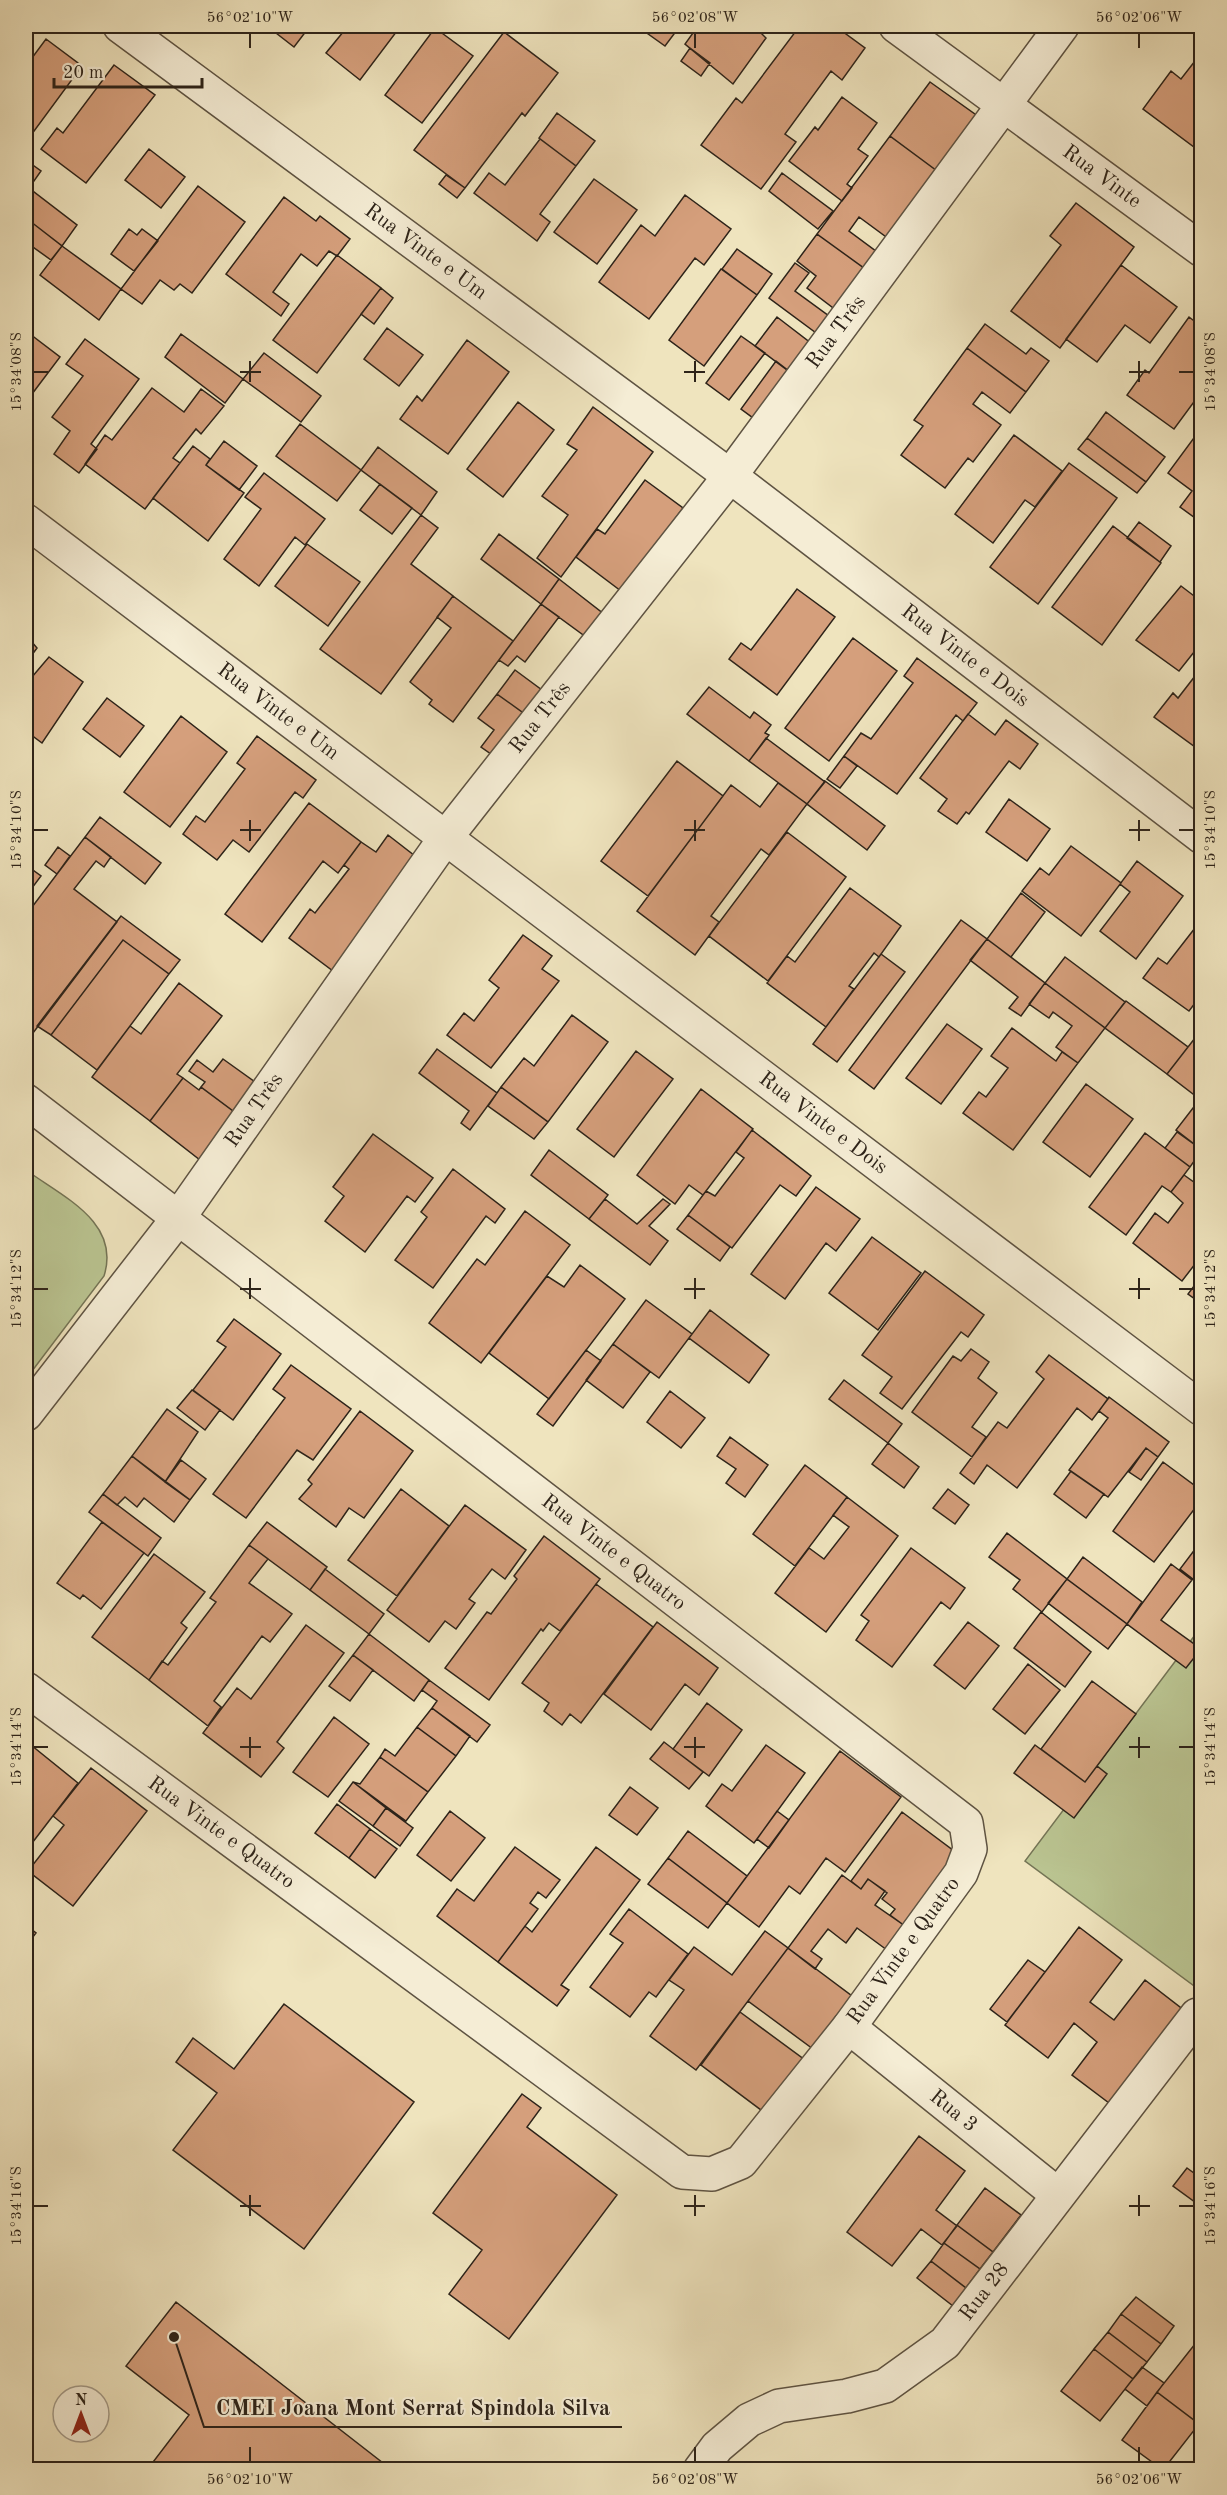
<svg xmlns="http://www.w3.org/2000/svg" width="1227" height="2495" font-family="'Old Standard TT',serif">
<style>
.green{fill:#bac491;stroke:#747455;stroke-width:1.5}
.building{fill:#d59f7c;stroke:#2d2319;stroke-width:1.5}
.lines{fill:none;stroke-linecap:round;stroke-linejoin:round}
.minor-casing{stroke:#5e5342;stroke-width:36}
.minor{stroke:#f5edd5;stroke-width:33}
.ticks{fill:none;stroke:#2d2319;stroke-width:2}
.labels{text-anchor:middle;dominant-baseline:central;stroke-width:4.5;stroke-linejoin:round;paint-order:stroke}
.street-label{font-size:21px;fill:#2d2319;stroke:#f5edd5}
.leader{fill:none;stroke:#2d2319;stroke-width:2}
.callout-dot{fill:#2d2319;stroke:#f5edd5;stroke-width:2}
.callout-label{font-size:22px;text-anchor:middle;font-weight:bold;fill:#2d2319;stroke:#f5edd5;stroke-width:4.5;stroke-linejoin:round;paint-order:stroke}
.neatline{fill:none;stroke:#2d2319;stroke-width:2}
.ticks-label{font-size:15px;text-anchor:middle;fill:#2d2319}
</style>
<rect width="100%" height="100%" fill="#efe4be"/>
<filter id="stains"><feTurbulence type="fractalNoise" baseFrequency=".00333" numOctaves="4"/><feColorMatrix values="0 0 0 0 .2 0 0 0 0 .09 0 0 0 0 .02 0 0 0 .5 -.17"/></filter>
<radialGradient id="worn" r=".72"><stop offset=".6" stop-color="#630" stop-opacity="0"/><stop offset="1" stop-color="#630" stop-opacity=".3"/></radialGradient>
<path class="green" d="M26 1170C63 1197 121 1222 104 1276L26 1379Z
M1201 1627V1991L1025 1861Z"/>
<path class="building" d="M267 26H310L294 47Z
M348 26H390L397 31 360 80 326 53Z
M637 26H680L665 46Z
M698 26H767L761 33 766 38 733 84 685 44Z
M789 26H835L865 48 842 80 831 71 785 134 796 142 761 189 701 145 736 98 742 103 796 31Z
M435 28 473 56 422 123 385 95Z
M504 32 558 73 525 116 522 113 465 188 414 150Z
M46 39 82 66 26 142V66Z
M690 48 710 63 701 76 681 61Z
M1202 52V153L1143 109 1171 71 1181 79Z
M114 65 155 95 86 183 41 149 57 128 63 133Z
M930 82 993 127 952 182 890 136Z
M842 97 877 123 858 149 868 156 847 184 852 188 842 201 789 161 815 127 818 130Z
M557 113 595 141 576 166 539 138Z
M890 136 952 182 889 239 859 217 849 231 892 263 879 279 817 234Z
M540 139 576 166 540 214 550 222 537 241 474 193 489 173 505 185Z
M149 149 185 177 161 208 125 180Z
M30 163 41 171 29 188 77 225 62 246 26 218V169Z
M782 173 833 211 818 229 769 191Z
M446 175 465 188 457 198 439 184Z
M594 179 637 210 597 264 554 232Z
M198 186 245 222 192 293 180 284 174 290 160 280 142 304 121 289Z
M685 195 731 229 704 265 695 258 649 319 599 282 641 225 655 236Z
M284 197 316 221 320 216 350 239 337 256 329 251 317 266 301 254 273 292 289 304 281 316 226 274Z
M1076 203 1134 247 1060 348 1011 311 1061 245 1050 236Z
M26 218 62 246 51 260 26 242Z
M129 229 137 235 142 229 158 241 134 271 111 254Z
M817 234 879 279 849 320 807 288 816 276 797 261Z
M62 246 121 289 99 320 40 275Z
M737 249 772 274 757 295 722 269Z
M337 255 381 288 317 373 273 340Z
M795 263 809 273 795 291 844 327 831 344 769 298Z
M1121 265 1177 307 1150 343 1125 325 1097 362 1066 339Z
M721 269 757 295 704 366 669 340Z
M381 288 393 298 374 324 361 314Z
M777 317 816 347 795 376 755 346Z
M1189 317 1202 327V391L1174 429 1127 395 1145 370 1149 373Z
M985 324 1026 354 1031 348 1049 361 1026 392 967 348Z
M387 328 423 355 399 386 364 359Z
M26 331 60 357 26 402 33 408 26 418Z
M181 334 243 379 225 403 165 357Z
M741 336 765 353 729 400 706 383Z
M85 339 139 379 91 444 97 449 79 473 54 454 70 431 52 417 83 376 66 364Z
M467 340 509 372 448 454 400 419 417 396 422 401Z
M967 348 1026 392 1010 413 982 392 973 404 1001 425 973 462 968 458 945 488 901 455 923 426 914 420Z
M264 353 321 396 301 422 243 379Z
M776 361 803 382 768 429 741 409Z
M152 388 184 412 201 389 224 406 201 434 196 429 173 458 180 463 145 509 85 464 105 435 112 440Z
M518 402 554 430 503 497 467 469Z
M593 407 653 452 561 577 537 558 568 515 542 496 577 450 567 444Z
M1106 412 1165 457 1146 482 1087 438Z
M300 424 361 470 337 501 276 456Z
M1202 427V523L1180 507 1192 491 1168 473Z
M1014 435 1062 471 1035 507 1025 500 993 543 955 514Z
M1087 438 1146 482 1137 493 1078 449Z
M224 441 257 466 239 490 206 465Z
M193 446 210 459 206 465 244 493 208 541 153 498Z
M378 447 437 492 421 515 361 470Z
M1069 463 1117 498 1038 604 990 567Z
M264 473 325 519 305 545 295 537 259 586 224 559 261 509 245 497Z
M645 480 683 508 621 591 576 557 597 529 605 534Z
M380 484 412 508 392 534 360 510Z
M421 515 438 528 411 564 453 596 381 694 320 649Z
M1139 522 1171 546 1160 562 1127 538Z
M1113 526 1161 563 1102 645 1052 607Z
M499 534 559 579 541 604 481 559Z
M307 544 360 582 328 626 275 586Z
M559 579 618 625 601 648 541 604Z
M1181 586 1202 602V642L1179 671 1136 640Z
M797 589 835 617 777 695 729 659 741 643 751 650Z
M453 596 513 641 453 722 429 704 432 700 410 682 451 628 437 617Z
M541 604 559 617 525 662 517 656 508 666 499 660Z
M26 635 37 648 26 663Z
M853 638 897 671 829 761 785 728Z
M49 657 83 682 42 743 26 731V684Z
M917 658 977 703 963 721 956 715 897 794 844 756 861 733 871 739 913 683 904 676Z
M1202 667V752L1154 717 1173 693 1178 698Z
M515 670 550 696 533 720 497 694Z
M709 687 750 718 754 712 771 725 765 733 769 735 749 761 687 714Z
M497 694 533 720 501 761 481 747 494 730 478 718Z
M107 698 144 726 120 757 83 729Z
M968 714 995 735 1006 720 1038 744 1020 769 1009 761 969 814 966 812 957 824 938 811 947 799 920 778Z
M181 716 227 752 170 827 124 792Z
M257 736 316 780 303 798 295 792 249 852 233 840 217 860 183 834 196 816 205 822 245 769 237 763Z
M766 738 825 782 807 804 749 761Z
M844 756 857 766 840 788 827 779Z
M677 761 723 796 648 896 601 861Z
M825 781 885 826 867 850 807 804Z
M778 783 807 804 769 855 761 849 711 916 719 922 695 955 637 911 731 785 760 807Z
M1009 799 1050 829 1027 861 986 832Z
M309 803 361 842 338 873 323 861 262 942 225 914Z
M100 817 161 863 145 884 85 837Z
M787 832 846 877 768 981 709 936Z
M388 835 433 870 349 983 289 938 310 909 315 913 349 869 344 865 361 842 376 852Z
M85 837 111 857 104 867 96 861 74 889 117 922 33 1033 26 1028V915Z
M1071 846 1121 883 1081 936 1022 891 1040 868 1049 875Z
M58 847 70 856 57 874 45 865Z
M1137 861 1183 896 1136 959 1100 931 1130 892 1120 884Z
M26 865 41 876 26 896Z
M850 888 901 926 879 957 874 953 849 986 854 989 826 1027 767 983 787 956 795 962Z
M1021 893 1045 912 1011 957 987 939Z
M121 916 180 960 169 974 123 940 51 1035 37 1026Z
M1202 919V994L1189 1011 1143 978 1158 958 1167 964Z
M961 920 987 939 874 1089 849 1070Z
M523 935 552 956 542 969 559 981 491 1068 447 1035 464 1013 474 1021 499 988 489 980Z
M987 939 1045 983 1021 1016 1009 1008 1018 997 970 960Z
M123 940 169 974 97 1070 51 1035Z
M881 954 905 972 837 1062 813 1044Z
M1065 957 1125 1002 1105 1028 1045 983Z
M179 983 222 1016 177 1074 183 1078 150 1121 92 1077 130 1026 141 1034Z
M1045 983 1105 1028 1078 1063 1056 1047 1072 1026 1053 1012 1049 1018 1029 1004Z
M1126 1001 1188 1047 1167 1074 1105 1028Z
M572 1015 608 1042 548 1122 501 1087 524 1058 534 1066Z
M947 1024 982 1049 941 1104 906 1078Z
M1012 1028 1056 1061 1062 1052 1078 1063 1013 1150 963 1113 979 1092 986 1097 1008 1068 991 1056Z
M1202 1029V1083L1193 1094 1167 1074Z
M437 1049 497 1093 470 1130 461 1123 469 1111 419 1073Z
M636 1051 673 1079 614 1157 577 1129Z
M223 1059 255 1082 233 1111 201 1087 205 1082 189 1071 197 1060 213 1072Z
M183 1078 199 1090 201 1087 245 1120 209 1167 150 1121Z
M1086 1084 1133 1119 1090 1177 1043 1142Z
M501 1087 548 1122 534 1139 488 1106Z
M701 1089 753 1129 703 1195 689 1185 675 1204 637 1175Z
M1200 1099 1202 1100V1150L1176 1130Z
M752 1130 811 1176 796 1196 780 1185 732 1248 688 1215 706 1191 715 1196 744 1158 736 1152Z
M1177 1132 1202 1150 1190 1167 1165 1148Z
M1145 1133 1190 1167 1171 1192 1162 1186 1126 1235 1089 1207Z
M373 1134 433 1178 415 1202 407 1196 365 1252 325 1221 344 1196 333 1187Z
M549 1150 608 1195 589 1219 531 1175Z
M453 1169 505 1209 495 1223 486 1216 433 1288 395 1260 427 1217 421 1212Z
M1184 1175 1202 1188V1255L1182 1281 1133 1243 1155 1213 1168 1223 1183 1203 1171 1192Z
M816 1187 860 1219 836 1251 826 1243 785 1299 751 1274Z
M605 1199 637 1224 663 1199 670 1204 649 1226 668 1241 650 1265 589 1219Z
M525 1211 570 1245 481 1363 429 1323 477 1259 485 1265Z
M688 1215 730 1247 720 1261 677 1229Z
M872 1237 921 1273 878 1330 829 1293Z
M580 1265 625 1299 549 1399 489 1353 547 1276 564 1287Z
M925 1271 984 1315 968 1337 961 1332 902 1409 880 1393 892 1377 862 1355Z
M1197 1282 1202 1286V1304L1188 1294Z
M646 1300 692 1334 659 1378 613 1344Z
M710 1310 769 1355 749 1383 689 1338Z
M234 1319 281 1354 233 1420 193 1390 226 1347 217 1341Z
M613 1344 650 1372 623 1408 586 1380Z
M971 1349 989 1362 978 1378 997 1393 972 1427 986 1437 972 1457 912 1412 953 1356 961 1361Z
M586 1350 601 1361 553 1426 537 1414Z
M1049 1355 1108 1399 1092 1420 1077 1408 1017 1488 987 1465 974 1484 960 1473 998 1422 1007 1428 1044 1379 1036 1372Z
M291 1365 351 1409 313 1460 297 1450 246 1518 213 1494 285 1398 273 1389Z
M844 1380 902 1424 888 1443 829 1399Z
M192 1390 220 1410 205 1430 177 1408Z
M670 1391 705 1418 681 1448 647 1422Z
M1109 1397 1169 1442 1158 1457 1146 1448 1108 1497 1069 1470 1108 1418 1099 1411Z
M167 1409 198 1432 165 1482 132 1456Z
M360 1411 413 1451 364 1518 349 1508 336 1527 299 1499 312 1484 308 1480Z
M730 1437 768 1465 745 1497 726 1483 736 1469 717 1456Z
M888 1443 919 1467 904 1488 872 1464Z
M1146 1448 1158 1457 1141 1480 1129 1472Z
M132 1456 190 1500 174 1522 144 1498 137 1507 125 1497 117 1505 103 1494Z
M181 1460 206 1479 190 1500 165 1482Z
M1163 1462 1202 1491V1499L1154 1562 1113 1531Z
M805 1465 847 1497 795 1566 753 1534Z
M1071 1471 1104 1494 1086 1518 1054 1494Z
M401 1489 449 1526 397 1596 348 1560Z
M948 1489 969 1505 955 1524 933 1508Z
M103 1494 161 1538 148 1556 89 1512Z
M847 1497 898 1536 826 1632 775 1593 809 1548 824 1559 849 1527 833 1515Z
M465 1505 526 1550 505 1579 492 1569 469 1599 475 1603 456 1629 445 1621 429 1642 387 1610Z
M102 1522 144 1553 101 1609 83 1595 80 1599 57 1583Z
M267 1522 327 1567 310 1590 249 1545Z
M1007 1533 1067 1579 1042 1612 1013 1589 1020 1580 989 1557Z
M544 1536 600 1579 560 1631 549 1623 543 1631 541 1629 489 1700 445 1668 487 1612 491 1614 517 1579 514 1576Z
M1202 1540V1586L1180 1569Z
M249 1545 268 1559 249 1583 292 1614 270 1642 262 1636 214 1701 221 1707 208 1726 149 1680 162 1661 168 1665 216 1602 210 1598Z
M911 1548 965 1588 950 1609 941 1602 892 1667 856 1640 869 1621 861 1615Z
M154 1554 205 1592 181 1623 187 1628 149 1680 92 1637Z
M1083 1557 1142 1602 1127 1624 1067 1579Z
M1171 1564 1192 1580 1161 1620 1201 1649 1186 1668 1127 1624Z
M325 1569 384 1614 369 1634 310 1590Z
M1067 1579 1127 1624 1108 1649 1048 1603Z
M596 1584 653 1627 581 1723 570 1714 562 1725 544 1711 549 1703 522 1683Z
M1041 1612 1091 1652 1065 1687 1014 1648Z
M657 1622 718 1668 699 1695 685 1684 651 1730 604 1694Z
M968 1622 999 1646 965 1689 934 1665Z
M306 1625 344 1653 277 1742 284 1748 261 1777 203 1733 237 1688 251 1699Z
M369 1634 429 1680 414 1701 353 1655Z
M353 1655 373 1670 350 1701 329 1686Z
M1028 1664 1060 1690 1025 1734 993 1709Z
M429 1680 490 1725 477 1742 432 1708 437 1701 422 1690Z
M1092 1681 1136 1714 1085 1782 1041 1749Z
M707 1703 742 1730 709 1776 673 1749Z
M432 1708 470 1736 456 1756 417 1727Z
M334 1717 369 1744 328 1797 293 1772Z
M417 1727 456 1756 428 1792 380 1757 385 1749 395 1756Z
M26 1741 78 1783 26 1851Z
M664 1742 703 1772 689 1789 650 1759Z
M766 1745 805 1773 754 1843 706 1806 722 1784 732 1791Z
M1035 1745 1085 1782 1097 1766 1107 1774 1074 1818 1014 1773Z
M840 1751 901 1797 845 1872 826 1858 800 1894 789 1886 759 1927 727 1903Z
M380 1757 428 1792 406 1821 353 1782 360 1784Z
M91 1768 147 1811 73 1906 28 1871 64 1825 53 1816Z
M353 1782 386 1808 373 1826 339 1801Z
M630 1787 658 1808 637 1835 609 1815Z
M337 1804 370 1829 349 1858 315 1833Z
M386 1808 413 1828 400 1846 373 1826Z
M450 1811 485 1838 451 1881 417 1855Z
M777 1811 789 1820 769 1848 757 1839Z
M902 1812 958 1854 905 1926 890 1915 895 1909 882 1899 887 1893 868 1879 861 1889 851 1881Z
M370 1829 397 1849 375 1878 349 1858Z
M688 1831 747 1876 727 1903 668 1858Z
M515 1847 560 1880 546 1898 538 1892 530 1903 538 1909 498 1962 437 1916 457 1889 474 1901Z
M596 1847 640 1880 561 1985 569 1990 557 2006 498 1962 525 1926 532 1932Z
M668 1858 727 1903 708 1928 648 1884Z
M842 1875 861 1889 868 1879 885 1891 875 1905 905 1926 887 1950 857 1928 846 1943 828 1929 811 1951 822 1959 815 1969 788 1948Z
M629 1909 688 1954 656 1997 649 1992 630 2017 590 1987 623 1943 610 1934Z
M26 1925 36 1933 26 1946Z
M1079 1927 1122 1960 1090 2002 1114 2020 1145 1980 1185 2011 1113 2106 1072 2075 1097 2042 1074 2023 1048 2058 1005 2025Z
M765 1931 788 1948 696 2070 650 2036 684 1990 669 1980 694 1947 732 1975Z
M788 1948 852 1996 813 2049 748 2001Z
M1028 1960 1045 1972 1007 2022 990 2009Z
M284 2004 414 2102 304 2249 173 2150 217 2093 176 2062 193 2038 234 2069Z
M740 2012 805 2060 765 2113 701 2065Z
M522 2094 541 2108 527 2127 617 2195 509 2339 449 2294 482 2250 433 2213Z
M919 2136 965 2171 936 2210 957 2226 942 2245 921 2229 892 2266 847 2232Z
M1187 2168 1202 2179V2202L1199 2205 1173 2186Z
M985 2188 1021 2215 993 2252 957 2225Z
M957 2225 993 2252 980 2269 944 2243Z
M944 2243 980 2269 966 2288 931 2261Z
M931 2261 966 2288 953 2306 917 2278Z
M1136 2297 1174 2326 1161 2344 1121 2314Z
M176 2302 392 2470H147L189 2415 126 2366Z
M1121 2314 1161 2344 1147 2362 1108 2332Z
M1108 2332 1147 2362 1133 2379 1094 2349Z
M1195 2344 1202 2349V2420L1199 2424 1157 2392Z
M1094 2349 1133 2379 1100 2421 1061 2391Z
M1142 2367 1164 2383 1147 2406 1125 2389Z
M1157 2392 1199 2424 1163 2470 1122 2440Z"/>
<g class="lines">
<g class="minor-casing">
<g id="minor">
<path id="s1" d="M120 26 730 476 1202 837"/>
<path id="s2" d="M896 26 1202 250"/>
<path id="s3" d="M26 521 1202 1409"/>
<path id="s4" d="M26 1101 966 1823 970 1849 961 1873 849 2027 741 2162 712 2174 682 2172 26 1689"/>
<path id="s5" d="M26 1414 179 1217 446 837 730 476 1062 26"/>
<path id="s6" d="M849 2027 1057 2194"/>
<path id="s7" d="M700 2470 717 2447 749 2420 779 2406 847 2396 885 2386 945 2343 1197 2015"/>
</g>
</g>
<use href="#minor" class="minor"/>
</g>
<path class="ticks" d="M250 33V48M695 33V48M1139 33V48M250 361V382M695 361V382M1139 361V382M33 372H48M240 372H261M684 372H705M1129 372H1150M1179 372H1194M250 820V841M695 820V841M1139 820V841M33 830H48M240 830H261M684 830H705M1129 830H1150M1179 830H1194M250 1278V1299M695 1278V1299M1139 1278V1299M33 1289H48M240 1289H261M684 1289H705M1129 1289H1150M1179 1289H1194M250 1737V1758M695 1737V1758M1139 1737V1758M33 1747H48M240 1747H261M684 1747H705M1129 1747H1150M1179 1747H1194M250 2195V2216M695 2195V2216M1139 2195V2216M33 2206H48M240 2206H261M684 2206H705M1129 2206H1150M1179 2206H1194M250 2447V2462M695 2447V2462M1139 2447V2462"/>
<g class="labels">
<g class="street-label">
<text stroke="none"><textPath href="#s2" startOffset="255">Rua Vinte</textPath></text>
<text stroke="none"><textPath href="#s1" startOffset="380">Rua Vinte e Um</textPath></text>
<text stroke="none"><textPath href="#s5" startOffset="1352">Rua Três</textPath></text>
<text stroke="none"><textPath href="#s1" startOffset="1054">Rua Vinte e Dois</textPath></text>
<text stroke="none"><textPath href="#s3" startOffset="316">Rua Vinte e Um</textPath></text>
<text stroke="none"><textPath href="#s5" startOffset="866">Rua Três</textPath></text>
<text stroke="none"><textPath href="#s5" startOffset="380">Rua Três</textPath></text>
<text stroke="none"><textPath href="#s3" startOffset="999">Rua Vinte e Dois</textPath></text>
<text stroke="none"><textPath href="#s4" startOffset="741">Rua Vinte e Quatro</textPath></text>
<text transform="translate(221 1833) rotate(36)">Rua Vinte e Quatro</text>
<text transform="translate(904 1951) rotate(-54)">Rua Vinte e Quatro</text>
<text stroke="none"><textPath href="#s6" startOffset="134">Rua 3</textPath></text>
<text stroke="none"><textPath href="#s7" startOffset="350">Rua 28</textPath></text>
</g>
</g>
<path class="leader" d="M174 2337L204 2427H622"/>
<circle class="callout-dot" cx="174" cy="2337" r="6"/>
<g class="callout-label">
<text x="413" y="2415">CMEI Joana Mont Serrat Spindola Silva</text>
</g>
<rect width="1227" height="2495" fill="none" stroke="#efe4be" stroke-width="66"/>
<g transform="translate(81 2414)"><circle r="28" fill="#f5edd5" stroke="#a59c8a" stroke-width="1.5"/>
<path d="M0-4.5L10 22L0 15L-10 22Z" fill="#8f2418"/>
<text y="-9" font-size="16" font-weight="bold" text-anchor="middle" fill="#2d2319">N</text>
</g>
<path d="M54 78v9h148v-9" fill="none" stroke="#2d2319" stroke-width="3"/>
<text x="63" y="78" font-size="18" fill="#2d2319" stroke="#f5edd5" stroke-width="4.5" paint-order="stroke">20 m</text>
<rect x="33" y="33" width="1161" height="2429" class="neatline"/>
<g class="ticks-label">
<text x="250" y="22">56°02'10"W</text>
<text x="695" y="22">56°02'08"W</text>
<text x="1139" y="22">56°02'06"W</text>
<text transform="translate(16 372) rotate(-90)" y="5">15°34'08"S</text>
<text transform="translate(1210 372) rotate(-90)" y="5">15°34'08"S</text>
<text transform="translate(16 830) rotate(-90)" y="5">15°34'10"S</text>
<text transform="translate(1210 830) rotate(-90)" y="5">15°34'10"S</text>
<text transform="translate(16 1289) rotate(-90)" y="5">15°34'12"S</text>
<text transform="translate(1210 1289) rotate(-90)" y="5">15°34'12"S</text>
<text transform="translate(16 1747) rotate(-90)" y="5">15°34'14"S</text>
<text transform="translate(1210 1747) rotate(-90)" y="5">15°34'14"S</text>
<text transform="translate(16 2206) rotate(-90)" y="5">15°34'16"S</text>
<text transform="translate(1210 2206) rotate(-90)" y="5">15°34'16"S</text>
<text x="250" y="2484">56°02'10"W</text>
<text x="695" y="2484">56°02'08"W</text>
<text x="1139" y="2484">56°02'06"W</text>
</g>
<rect width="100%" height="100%" filter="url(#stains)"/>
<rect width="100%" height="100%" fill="url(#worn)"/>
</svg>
